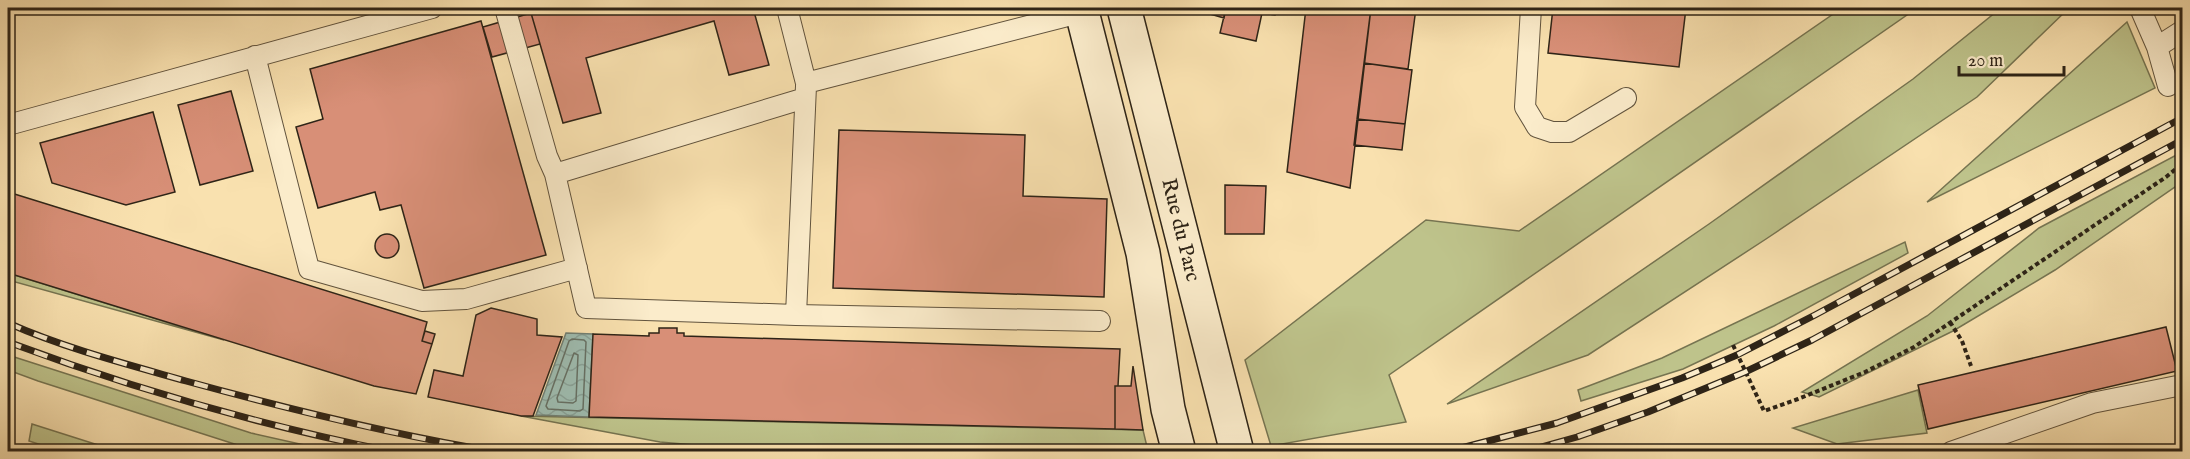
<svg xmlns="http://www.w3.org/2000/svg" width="2190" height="459" font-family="'IM FELL English',serif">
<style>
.grass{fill:#bec38b;stroke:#767451;stroke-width:1.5}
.water{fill:url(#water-waves);stroke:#717f73;stroke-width:1.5}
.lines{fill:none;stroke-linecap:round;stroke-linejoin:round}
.shore{stroke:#667064;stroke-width:1.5}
.building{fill:#d88f77;stroke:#2e2417;stroke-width:1.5}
.service-casing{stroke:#61533d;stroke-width:22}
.secondary-casing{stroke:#2e2417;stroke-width:36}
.path{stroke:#2e2417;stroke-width:4;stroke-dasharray:4.5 3;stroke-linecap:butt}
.service{stroke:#fbeccb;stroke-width:20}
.secondary{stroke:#fbeccb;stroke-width:33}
.rail-casing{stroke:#2e2417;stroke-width:7}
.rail{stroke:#fbeccb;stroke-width:4.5;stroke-dasharray:14;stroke-linecap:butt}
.labels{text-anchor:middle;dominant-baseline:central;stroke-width:6;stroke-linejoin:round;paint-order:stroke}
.street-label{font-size:21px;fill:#2e2417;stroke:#fbeccb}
</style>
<defs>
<pattern id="water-waves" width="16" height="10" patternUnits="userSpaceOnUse" patternTransform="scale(1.5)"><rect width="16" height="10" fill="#9ebcb0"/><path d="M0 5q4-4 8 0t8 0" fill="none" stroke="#88a197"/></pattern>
</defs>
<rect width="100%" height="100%" fill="#f9e1af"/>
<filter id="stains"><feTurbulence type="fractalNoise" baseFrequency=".00333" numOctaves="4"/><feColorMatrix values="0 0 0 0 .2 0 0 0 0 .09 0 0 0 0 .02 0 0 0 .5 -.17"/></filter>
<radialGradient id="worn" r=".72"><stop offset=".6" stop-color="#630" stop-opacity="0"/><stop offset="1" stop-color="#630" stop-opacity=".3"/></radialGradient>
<path class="grass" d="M1842 8H1917L1389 375 1406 422 1271 446 1245 360 1426 220 1519 231Z
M2001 8H2069L1977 97 1766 239 1588 355 1447 404 1709 224 1913 79Z
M2127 22 2155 88 1927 202Z
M2182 152V182L2055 270 1953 331 1819 397 1802 392 1927 316 2039 228Z
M1905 242 1908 253 1774 326 1683 369 1581 401 1578 390 1662 358Z
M8 273 224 340 8 280Z
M8 355 251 433 331 451 258 452 250 449 38 381 8 370Z
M1918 390 1927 433 1837 444 1793 428Z
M521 416 1143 430 1148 451H764L660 442Z
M32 424 117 451H60L29 441Z"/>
<path class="water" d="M566 333 593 334 589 417 536 415Z"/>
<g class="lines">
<path class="shore" d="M572 339 584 340 586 342 583 409 580 411 548 409 546 406 569 341Z
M574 353 578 355 576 401 573 403 558 402 557 398Z"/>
</g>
<path class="building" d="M552 8H753L769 65 729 75 714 21 586 58 601 113 563 123 531 13Z
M1204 8H1226L1224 18 1203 12Z
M1226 8H1276L1275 15 1262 13 1256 41 1220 33Z
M1306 8H1371L1350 188 1287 172Z
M1371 8H1416L1408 69 1364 63Z
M1553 8H1686L1679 67 1548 53Z
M531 13 540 44 492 57 483 27Z
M481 21 546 255 424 288 401 205 380 210 375 192 318 208 296 127 323 119 310 69Z
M1364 63 1412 70 1405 124 1357 119Z
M231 91 253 171 200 185 178 105Z
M153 112 175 192 126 205 52 183 40 143Z
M1357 119 1405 124 1402 150 1354 145Z
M839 130 1025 135 1023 196 1107 199 1104 297 833 288Z
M1225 185 1266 186 1264 234H1225Z
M8 192 427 322 422 341 432 344 416 394 374 386 8 273Z
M375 246a12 12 0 1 1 24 0a12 12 0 1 1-24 0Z
M491 308 537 319V335L562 337 533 416H521L428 397 434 370 463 376 476 315Z
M2166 327 2177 371 1928 429 1918 385Z
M659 328H677V333H684V336L1120 349 1118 386H1115V429L589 417 593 334 649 336V333H659Z
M425 331 435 334 432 344 422 341Z
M1133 366 1143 430 1115 429V386H1131Z"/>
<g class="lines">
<g class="service-casing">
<path id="service" d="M505 8 547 156 555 174 805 98
M787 8 806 83 1083 12
M1531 8 1525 107 1537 127 1552 132H1569L1626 98
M2140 8 2157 47 2182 31
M2157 47 2168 86
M255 56 309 269 422 301 466 299 577 268
M8 125 432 8
M555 174 586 308 796 315 1100 321
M796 315 806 86
M1951 452 2092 403 2182 385"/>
</g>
<g class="secondary-casing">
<path id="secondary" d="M1081 8 1143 253 1168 409 1179 452
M1124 8 1237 452"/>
</g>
<path class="path" d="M1950 322 1962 341 1971 366
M1733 345 1764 411 1798 399 1865 372 1914 347 2166 177 2182 164"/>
<use href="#service" class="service"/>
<use href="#secondary" class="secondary"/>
<g class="rail-casing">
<path id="rail" d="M8 323C64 348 126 364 186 381 288 409 393 435 498 452
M8 342C131 388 264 426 394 452
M1446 452 1557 423 1682 378 1737 355 1815 315 2182 118
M1524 452 1577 437 1648 412 1745 372 1812 340 2182 140"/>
</g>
<use href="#rail" class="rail"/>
</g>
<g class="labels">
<g class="street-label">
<text transform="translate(1180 230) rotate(76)">Rue du Parc</text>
</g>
</g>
<rect width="2190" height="459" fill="none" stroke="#f9e1af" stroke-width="30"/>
<rect x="9" y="9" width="2172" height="441" fill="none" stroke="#2e2417" stroke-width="3"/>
<rect x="15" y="15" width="2160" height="429" fill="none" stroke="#2e2417" stroke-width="1.5"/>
<path d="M1959 66v9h105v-9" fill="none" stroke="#2e2417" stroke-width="3"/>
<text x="1968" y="66" font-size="18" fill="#2e2417" stroke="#fbeccb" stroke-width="4.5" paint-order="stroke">20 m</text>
<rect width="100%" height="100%" filter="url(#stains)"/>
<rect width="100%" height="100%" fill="url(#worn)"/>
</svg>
